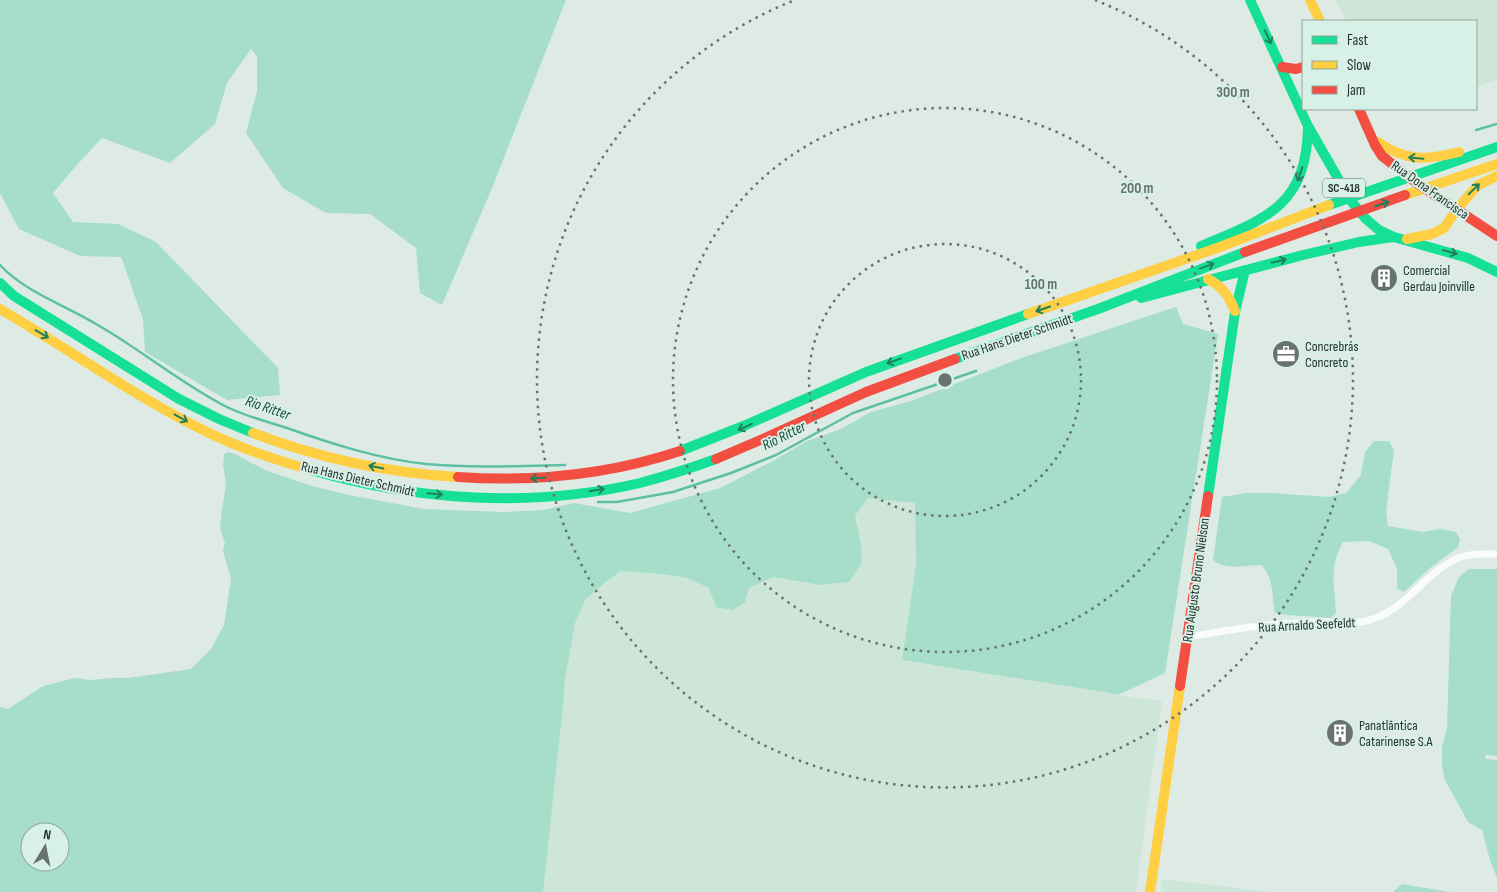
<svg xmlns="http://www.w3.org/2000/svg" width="1497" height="892" font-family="'Sofia Sans Condensed',sans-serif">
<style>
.built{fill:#cee5da}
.green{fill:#a6dec9;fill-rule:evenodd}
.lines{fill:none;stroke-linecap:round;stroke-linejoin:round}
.stream{stroke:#5dc0a3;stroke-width:2.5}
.street{stroke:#fafcfb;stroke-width:7}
.fast{stroke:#16e098;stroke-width:10}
.slow{stroke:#ffcf43;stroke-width:10}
.jam{stroke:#f24e42;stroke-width:10}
.oneway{stroke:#20805e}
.ring{fill:none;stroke:#68736e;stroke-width:2.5;stroke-dasharray:2.5 5}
.labels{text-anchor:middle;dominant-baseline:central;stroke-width:4;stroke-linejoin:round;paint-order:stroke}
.shield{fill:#d8f1e6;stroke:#5d6b65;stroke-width:1}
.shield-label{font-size:12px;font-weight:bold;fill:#28322e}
.street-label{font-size:14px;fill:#28322e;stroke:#d8f1e6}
.poi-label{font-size:14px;fill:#28322e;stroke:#d8f1e6;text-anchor:start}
.water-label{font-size:15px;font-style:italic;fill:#184c3b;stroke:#d8f1e6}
.centre{fill:#68736e;stroke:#d8f1e6;stroke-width:2.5}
.ring-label{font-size:15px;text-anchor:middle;font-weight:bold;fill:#68736e;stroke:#d8f1e6;stroke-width:4;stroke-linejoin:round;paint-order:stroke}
</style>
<rect width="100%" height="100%" fill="#deebe5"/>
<path class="built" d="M1336 0H1497V80L1476 87V21H1346Z
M868 498 915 502 916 564 902 660 1104 692 1118 695 1162 701 1136 892H543L564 698V686L575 623 584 600 621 571 662 574 687 578 745 602 749 588 773 577 820 585 861 544 855 516Z
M1162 879 1271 892H1161Z"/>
<path class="green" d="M0 0H566L492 188 442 305 420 293 416 248 370 214 326 213 283 188 246 133 257 91V56L251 49 227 83 215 124 170 163 102 138 75 167 53 193 73 222 118 224 156 242 278 368 280 395 227 400 145 352 143 319 121 257 80 256 19 229 0 193Z
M1176 307 1183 324 1218 334 1165 673 1118 695 1104 692 902 660 916 564 915 503 868 498 855 516 861 544 862 562 849 582 820 585 773 577 749 588 745 602 733 610 716 607 709 588 687 578 662 574 621 571 606 582 585 600 575 623 564 686V698L543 892H0V707L8 709 43 686 75 678 91 680 111 678H128L191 669 211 649 224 625 231 579 223 551 225 543 220 528 221 516 226 484 223 465 224 454 229 452 237 455 265 470 312 486 349 495 424 509 503 512 543 510 574 503 630 513 720 488 773 461 807 441 841 429 871 412 911 401 1021 358ZM30 832H60V862H30Z
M1374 441H1389L1394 450 1388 496 1386 512 1388 526 1423 532 1440 529 1456 532 1460 539 1458 547 1430 568 1404 592 1397 588V569L1388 549 1369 541 1343 542C1328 569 1335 585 1336 613L1331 618 1288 615 1275 613C1271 595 1275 579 1261 565 1245 565 1226 571 1213 560L1222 497 1246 493H1271L1329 497 1346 493 1361 475 1365 452Z
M1469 569H1497V756L1485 755 1486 759 1497 760V877L1491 864 1482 830 1468 822 1445 780 1442 766V748L1447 727 1451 596 1459 577Z
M1402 884 1450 892H1393Z"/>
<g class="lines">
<path class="stream" d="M1476 130 1497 124
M0 265C25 292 65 305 96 324 140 349 179 382 223 405 243 416 266 421 287 428 332 444 379 459 426 464 472 468 519 466 565 465
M598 502H617L673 492 731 473 776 455 853 413 976 371"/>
<path class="street" d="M1187 637C1219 632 1250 626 1282 624 1296 623 1310 622 1324 622 1341 623 1356 625 1373 619 1407 608 1424 574 1456 559 1468 553 1484 554 1497 554"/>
<path class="fast" d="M1250 0 1308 126 1351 201 1366 219 1379 230 1394 237 1468 258 1497 272
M1329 205 1497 147
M1201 246C1266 219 1307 206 1308 126
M0 283 14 296 179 399 219 419 253 433
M1141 298 1303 255 1359 242 1393 237
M955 359 1098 309 1245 252
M680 451 746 425 866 372 1028 314
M311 470C416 501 533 508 640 483 666 476 691 468 716 459
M1208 496 1235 312 1245 270"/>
<path class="slow" d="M1310 0 1320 21
M1378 142C1406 162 1427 160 1459 152
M1405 195 1497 164
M1407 239 1432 234 1444 228 1457 209 1478 185 1497 176
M1208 279C1223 287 1229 296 1235 311
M0 309C69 349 135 397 207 432 240 448 275 460 311 470
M1028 314 1220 247 1329 205
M253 433C318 458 388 473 458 477
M1150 892 1180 686"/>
<path class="jam" d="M1282 67 1296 69 1303 67
M1359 109 1375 145 1382 156 1418 184 1497 236
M1245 252 1405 195
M716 459 765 438 866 392 955 359
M458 477C533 482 608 475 680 451
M1180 686 1208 496"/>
</g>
<defs><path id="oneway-shaft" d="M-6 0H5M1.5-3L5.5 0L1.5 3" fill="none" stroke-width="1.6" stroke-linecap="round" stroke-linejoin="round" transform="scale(1.25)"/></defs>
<g class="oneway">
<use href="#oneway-shaft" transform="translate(1268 37) rotate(65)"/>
<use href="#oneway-shaft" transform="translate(1416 158) rotate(-175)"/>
<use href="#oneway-shaft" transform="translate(1300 174) rotate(109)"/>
<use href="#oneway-shaft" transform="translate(1474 189) rotate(-44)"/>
<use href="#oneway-shaft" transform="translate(1382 204) rotate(-19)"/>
<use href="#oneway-shaft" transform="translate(1450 252) rotate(16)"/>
<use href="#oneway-shaft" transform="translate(1279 261) rotate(-14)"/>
<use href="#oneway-shaft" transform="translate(1207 266) rotate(-20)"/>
<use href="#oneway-shaft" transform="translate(1043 309) rotate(161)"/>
<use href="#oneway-shaft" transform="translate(42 334) rotate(31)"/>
<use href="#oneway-shaft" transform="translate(894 361) rotate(160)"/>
<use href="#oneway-shaft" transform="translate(181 418) rotate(29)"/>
<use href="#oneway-shaft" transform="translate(745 427) rotate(156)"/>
<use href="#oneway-shaft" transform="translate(376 467) rotate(-168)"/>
<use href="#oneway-shaft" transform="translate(538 478) rotate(176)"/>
<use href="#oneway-shaft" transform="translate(597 490) rotate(-9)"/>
<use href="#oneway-shaft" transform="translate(435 494) rotate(5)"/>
</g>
<g class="ring">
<circle cx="945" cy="380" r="136"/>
<circle cx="945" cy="380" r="272"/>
<path d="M1095 0A408 408 0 1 1 795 0"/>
</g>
<defs>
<g id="building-disc" transform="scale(1.4375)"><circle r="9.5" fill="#68736e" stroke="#d8f1e6"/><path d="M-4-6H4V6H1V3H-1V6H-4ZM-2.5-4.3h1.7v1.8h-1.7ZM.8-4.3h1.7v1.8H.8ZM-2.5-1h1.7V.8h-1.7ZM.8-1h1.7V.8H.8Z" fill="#fff"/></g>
<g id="office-disc" transform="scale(1.4375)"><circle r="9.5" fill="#68736e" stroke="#d8f1e6"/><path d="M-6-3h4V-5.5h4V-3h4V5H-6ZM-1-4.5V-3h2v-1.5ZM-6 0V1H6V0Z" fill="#fff"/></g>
</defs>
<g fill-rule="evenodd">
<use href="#building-disc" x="1384" y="278"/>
<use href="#office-disc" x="1286" y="354"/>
<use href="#building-disc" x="1340" y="733"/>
</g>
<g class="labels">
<rect class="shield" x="1323" y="178.5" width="42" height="19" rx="4"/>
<g class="shield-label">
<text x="1344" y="188">SC-418</text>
</g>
<g class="street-label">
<text transform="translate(1430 190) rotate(35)">Rua Dona Francisca</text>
<text transform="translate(1017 337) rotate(-19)">Rua Hans Dieter Schmidt</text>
<text transform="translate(358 479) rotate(13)">Rua Hans Dieter Schmidt</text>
<text transform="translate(1196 580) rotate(-82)">Rua Augusto Bruno Nielson</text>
<text transform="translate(1307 625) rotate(-3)">Rua Arnaldo Seefeldt</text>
</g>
<g class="poi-label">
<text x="1403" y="270">Comercial<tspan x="1403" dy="16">Gerdau Joinville</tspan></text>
<text x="1305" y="346">Concrebrás<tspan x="1305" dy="16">Concreto</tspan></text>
<text x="1359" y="725">Panatlântica<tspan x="1359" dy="16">Catarinense S.A</tspan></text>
</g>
<g class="water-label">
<text transform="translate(268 408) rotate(19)">Rio Ritter</text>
<text transform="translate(784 436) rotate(-27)">Rio Ritter</text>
</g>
</g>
<circle cx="945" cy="380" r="8" class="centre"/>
<g class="ring-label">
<text x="1233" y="97">300 m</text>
<text x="1137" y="193">200 m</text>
<text x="1041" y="289">100 m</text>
</g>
<rect x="1302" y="20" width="175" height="90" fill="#d8f1e6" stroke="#92a59c"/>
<rect x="1312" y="36" width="25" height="8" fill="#16e098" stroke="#92a59c"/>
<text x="1347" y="45" font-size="15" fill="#28322e">Fast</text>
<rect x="1312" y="61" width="25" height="8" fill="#ffcf43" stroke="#92a59c"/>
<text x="1347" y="70" font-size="15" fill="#28322e">Slow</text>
<rect x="1312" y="86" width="25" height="8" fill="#f24e42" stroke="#92a59c"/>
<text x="1347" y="95" font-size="15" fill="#28322e">Jam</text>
<g transform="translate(45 847) rotate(10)"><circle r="24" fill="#d8f1e6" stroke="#92a59c"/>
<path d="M0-4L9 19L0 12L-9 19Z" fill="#68736e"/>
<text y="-8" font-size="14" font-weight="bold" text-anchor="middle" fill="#28322e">N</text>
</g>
</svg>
